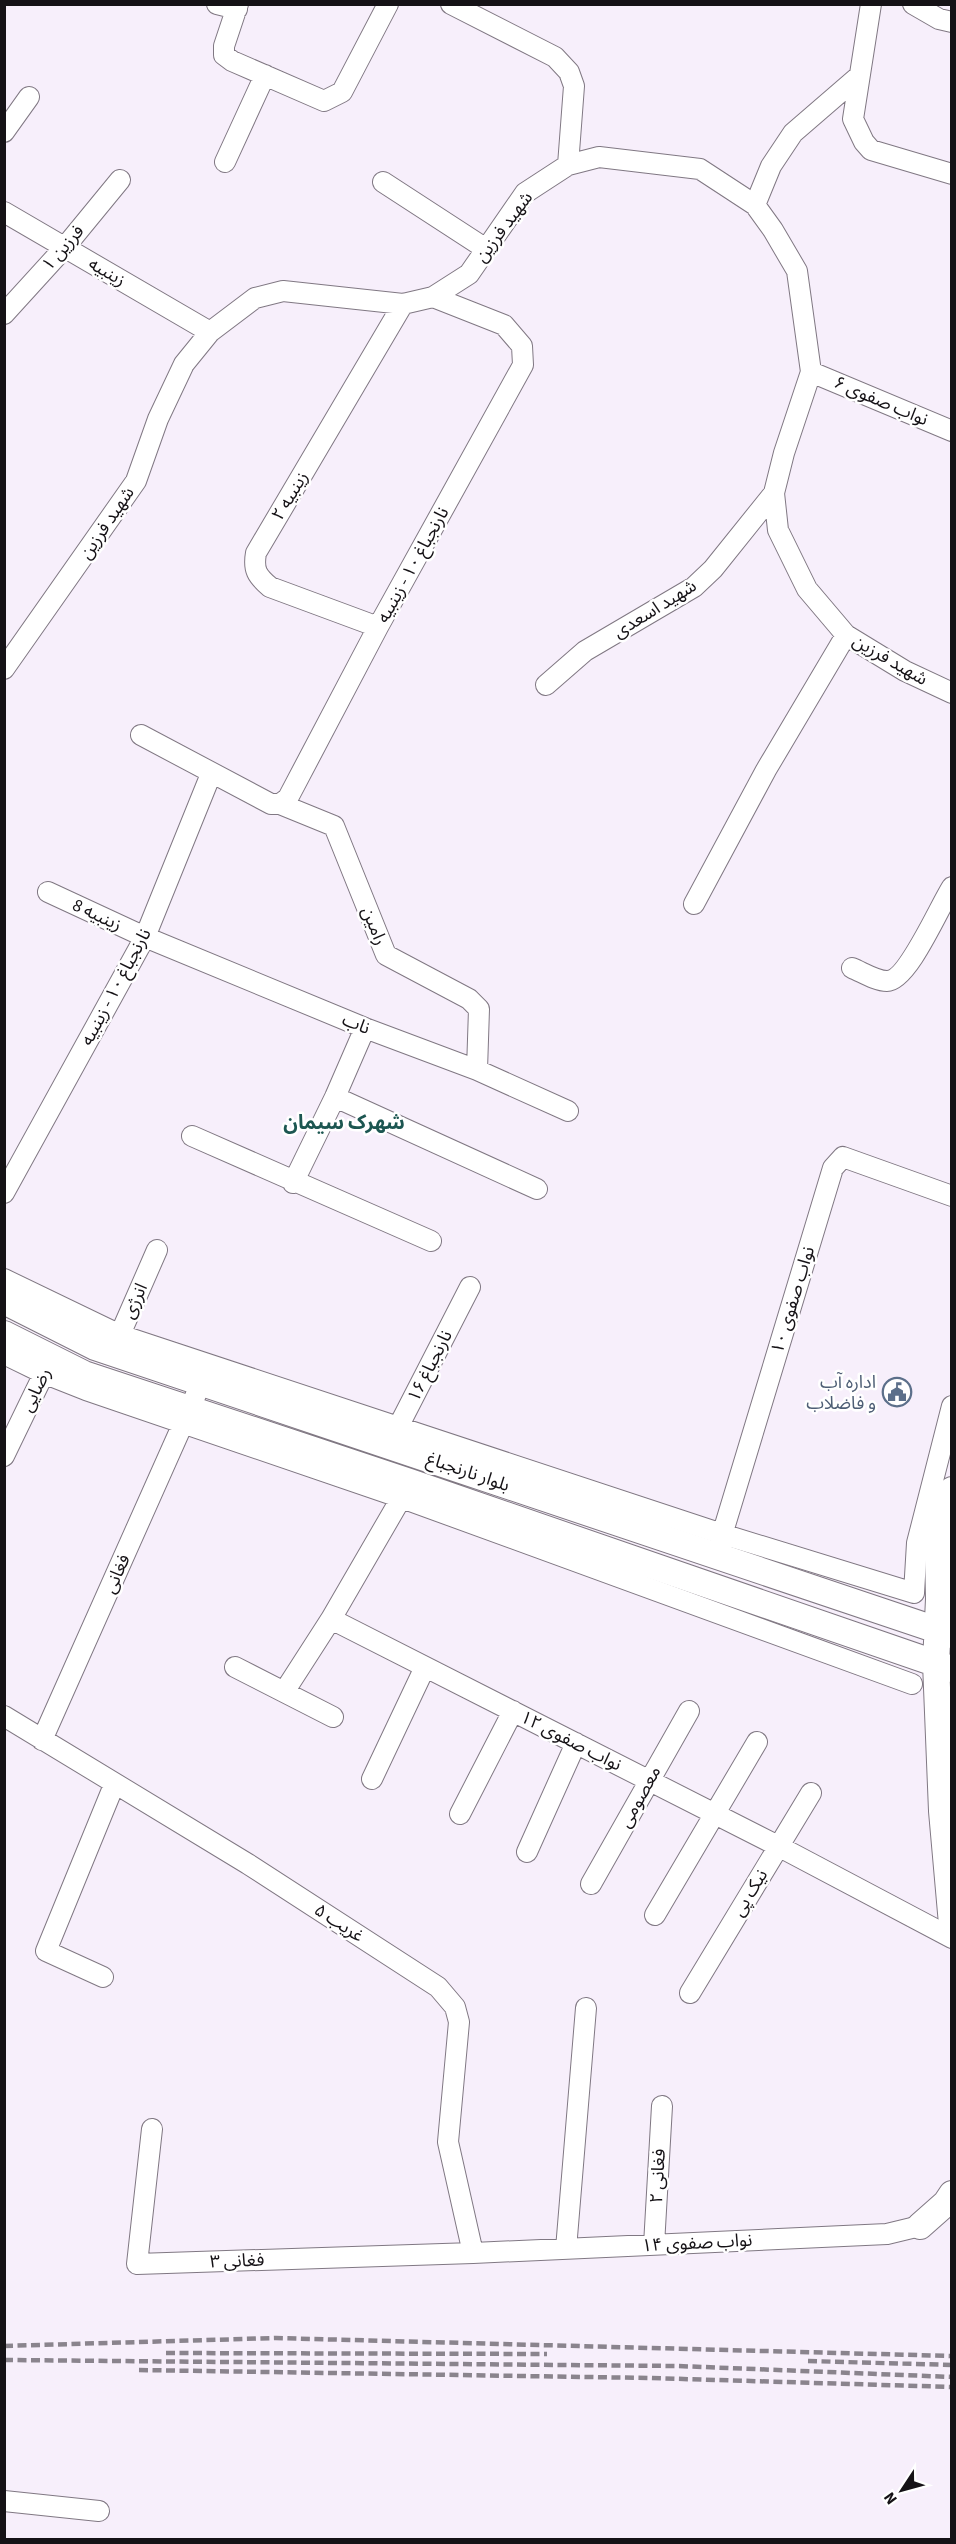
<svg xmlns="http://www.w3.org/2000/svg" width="956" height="2544" font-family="'Source Sans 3','Noto Sans Arabic',sans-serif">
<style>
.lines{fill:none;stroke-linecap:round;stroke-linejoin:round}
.minor-casing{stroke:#807883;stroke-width:22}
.major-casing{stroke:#807883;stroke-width:28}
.minor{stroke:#fff;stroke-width:20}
.major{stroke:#fff;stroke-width:26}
.rail{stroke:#8a848d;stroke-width:4.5;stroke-dasharray:9 4.5;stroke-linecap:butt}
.labels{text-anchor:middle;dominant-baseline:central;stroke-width:5;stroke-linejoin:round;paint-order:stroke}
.street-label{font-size:18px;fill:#151216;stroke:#fff}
.service-label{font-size:18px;fill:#4e5e75;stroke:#fff;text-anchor:end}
.neighbourhood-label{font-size:20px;font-weight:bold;fill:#1c5651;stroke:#fff}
</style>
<rect width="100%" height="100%" fill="#f7effb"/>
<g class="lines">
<g class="minor-casing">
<path id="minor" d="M217 4 237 9
M238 4 224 46V55L232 61 324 101 342 92 388 4
M451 4 555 57 569 72 574 86 568 165
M871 4 853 119 864 142 871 150 952 174
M913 4 939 19 952 22
M4 132 29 97
M225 162 265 75
M383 182 486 249
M755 205 771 166 793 133 859 76
M4 212 210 332
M4 314 65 247 120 180
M811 372 952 431
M378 627 270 587C257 576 253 570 256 553L403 304
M4 669 136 481 158 419 184 364 210 332 255 298 283 291 403 304 433 297 469 274 525 193 568 165 599 157 700 169 755 205 773 230 797 271 811 372 784 453 774 493 778 530 807 589 846 635 905 671 952 693
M546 685 585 651 694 587 713 569 774 493
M141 735 271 804H280L288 798 378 627 523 365 522 346 504 325 433 297
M280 804 334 826 386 955 469 999 479 1009 477 1070
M48 892 145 937 365 1028 477 1070 568 1111
M694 904 766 770 846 635
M852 968C862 972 876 981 887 981 908 981 940 905 952 887
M335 1097 537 1189
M192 1136 431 1241
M293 1183 335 1097 365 1028
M4 1193 145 937 211 774
M4 1279 120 1335 722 1534 914 1593 917 1543 952 1406
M115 1346 157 1250
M4 1354 43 1373 86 1390 402 1498 912 1684
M393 1437 470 1287
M4 1456 49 1363
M407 1488 331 1619 778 1846 952 1938
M719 1545 833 1168 843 1157 952 1196
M235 1667 333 1717
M284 1692 331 1619
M4 1716 248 1864 438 1987 455 2007 459 2022 448 2142 473 2253
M42 1740 202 1381
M372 1779 425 1667
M460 1814 513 1711
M527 1852 576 1743
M591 1884 689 1711
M655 1915 757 1742
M103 1977 46 1951 114 1785
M690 1993 811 1793
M152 2129 137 2264 473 2253 887 2234 920 2226
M654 2245 662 2106
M566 2249 586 2008
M4 2501 99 2511"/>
</g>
<g class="major-casing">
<path id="major" d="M4 1301 95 1347 952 1635
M4 1334 84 1374 410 1482 952 1669
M952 1490 938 1548 939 1599 936 1663 942 1811 952 1924
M920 2226 946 2203 952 2194"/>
</g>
<use href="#minor" class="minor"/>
<use href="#major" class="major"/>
<path class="rail" d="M4 2346 276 2338 952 2356
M166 2353 547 2354
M4 2360 678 2366 952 2377
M808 2361 952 2365
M139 2370 650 2378 952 2387"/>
</g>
<defs>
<g id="civic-ring" transform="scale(1.5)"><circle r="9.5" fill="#fff" stroke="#5c6f8a" stroke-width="1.5"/><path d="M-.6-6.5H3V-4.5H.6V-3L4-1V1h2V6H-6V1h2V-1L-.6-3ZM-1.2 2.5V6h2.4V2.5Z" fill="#5c6f8a"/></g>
</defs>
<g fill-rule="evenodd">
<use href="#civic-ring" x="897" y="1392"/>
</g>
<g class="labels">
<g class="street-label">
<text transform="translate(504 227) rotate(-53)">شهید فرزین</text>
<text transform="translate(63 248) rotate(-49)">فرزین ۱</text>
<text transform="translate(107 272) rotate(30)">زینبیه</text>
<text transform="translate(881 401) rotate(23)">نواب صفوی ۶</text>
<text transform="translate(290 496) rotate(-59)">زینبیه ۲</text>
<text transform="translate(107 523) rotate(-56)">شهید فرزین</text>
<text transform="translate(413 565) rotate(-61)">نارنجباغ ۱۰ - زینبیه</text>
<text transform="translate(655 609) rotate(-32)">شهید اسعدی</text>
<text transform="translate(890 660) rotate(30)">شهید فرزین</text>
<text transform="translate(97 915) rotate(25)">زینبیه 8</text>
<text transform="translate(374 926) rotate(68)">رامین</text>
<text transform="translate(116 987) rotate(-62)">نارنجباغ ۱۰ - زینبیه</text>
<text transform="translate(356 1024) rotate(22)">ناب</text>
<text transform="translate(793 1300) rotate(-73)">نواب صفوی ۱۰</text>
<text transform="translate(135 1301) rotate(-66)">انرژی</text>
<text transform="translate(430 1366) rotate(-63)">نارنجباغ ۱۶</text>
<text transform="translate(36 1390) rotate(-64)">رضایی</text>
<text transform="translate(468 1472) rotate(19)">بلوار نارنجباغ</text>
<text transform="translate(117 1574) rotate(-66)">فغانی</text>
<text transform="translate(571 1741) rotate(27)">نواب صفوی ۱۲</text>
<text transform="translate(640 1797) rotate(-61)">معصومی</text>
<text transform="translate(750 1893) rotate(-59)">نیک پی</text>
<text transform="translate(339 1923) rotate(33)">غریب ۵</text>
<text transform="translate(658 2176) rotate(-87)">فغانی ۲</text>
<text transform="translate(697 2243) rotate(-3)">نواب صفوی ۱۴</text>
<text transform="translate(237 2261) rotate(-2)">فغانی ۳</text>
</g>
<g class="service-label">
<text x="876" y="1382">اداره آب<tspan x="876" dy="21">و فاضلاب</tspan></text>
</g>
<g class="neighbourhood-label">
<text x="344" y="1123">شهرک سیمان</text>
</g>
</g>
<rect width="956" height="2544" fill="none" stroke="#151216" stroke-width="12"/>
<g transform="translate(902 2490) rotate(234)" stroke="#ffffff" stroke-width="4.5" paint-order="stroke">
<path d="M0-4.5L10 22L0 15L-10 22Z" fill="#151216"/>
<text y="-9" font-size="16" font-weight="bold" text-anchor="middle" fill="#151216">N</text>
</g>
</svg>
